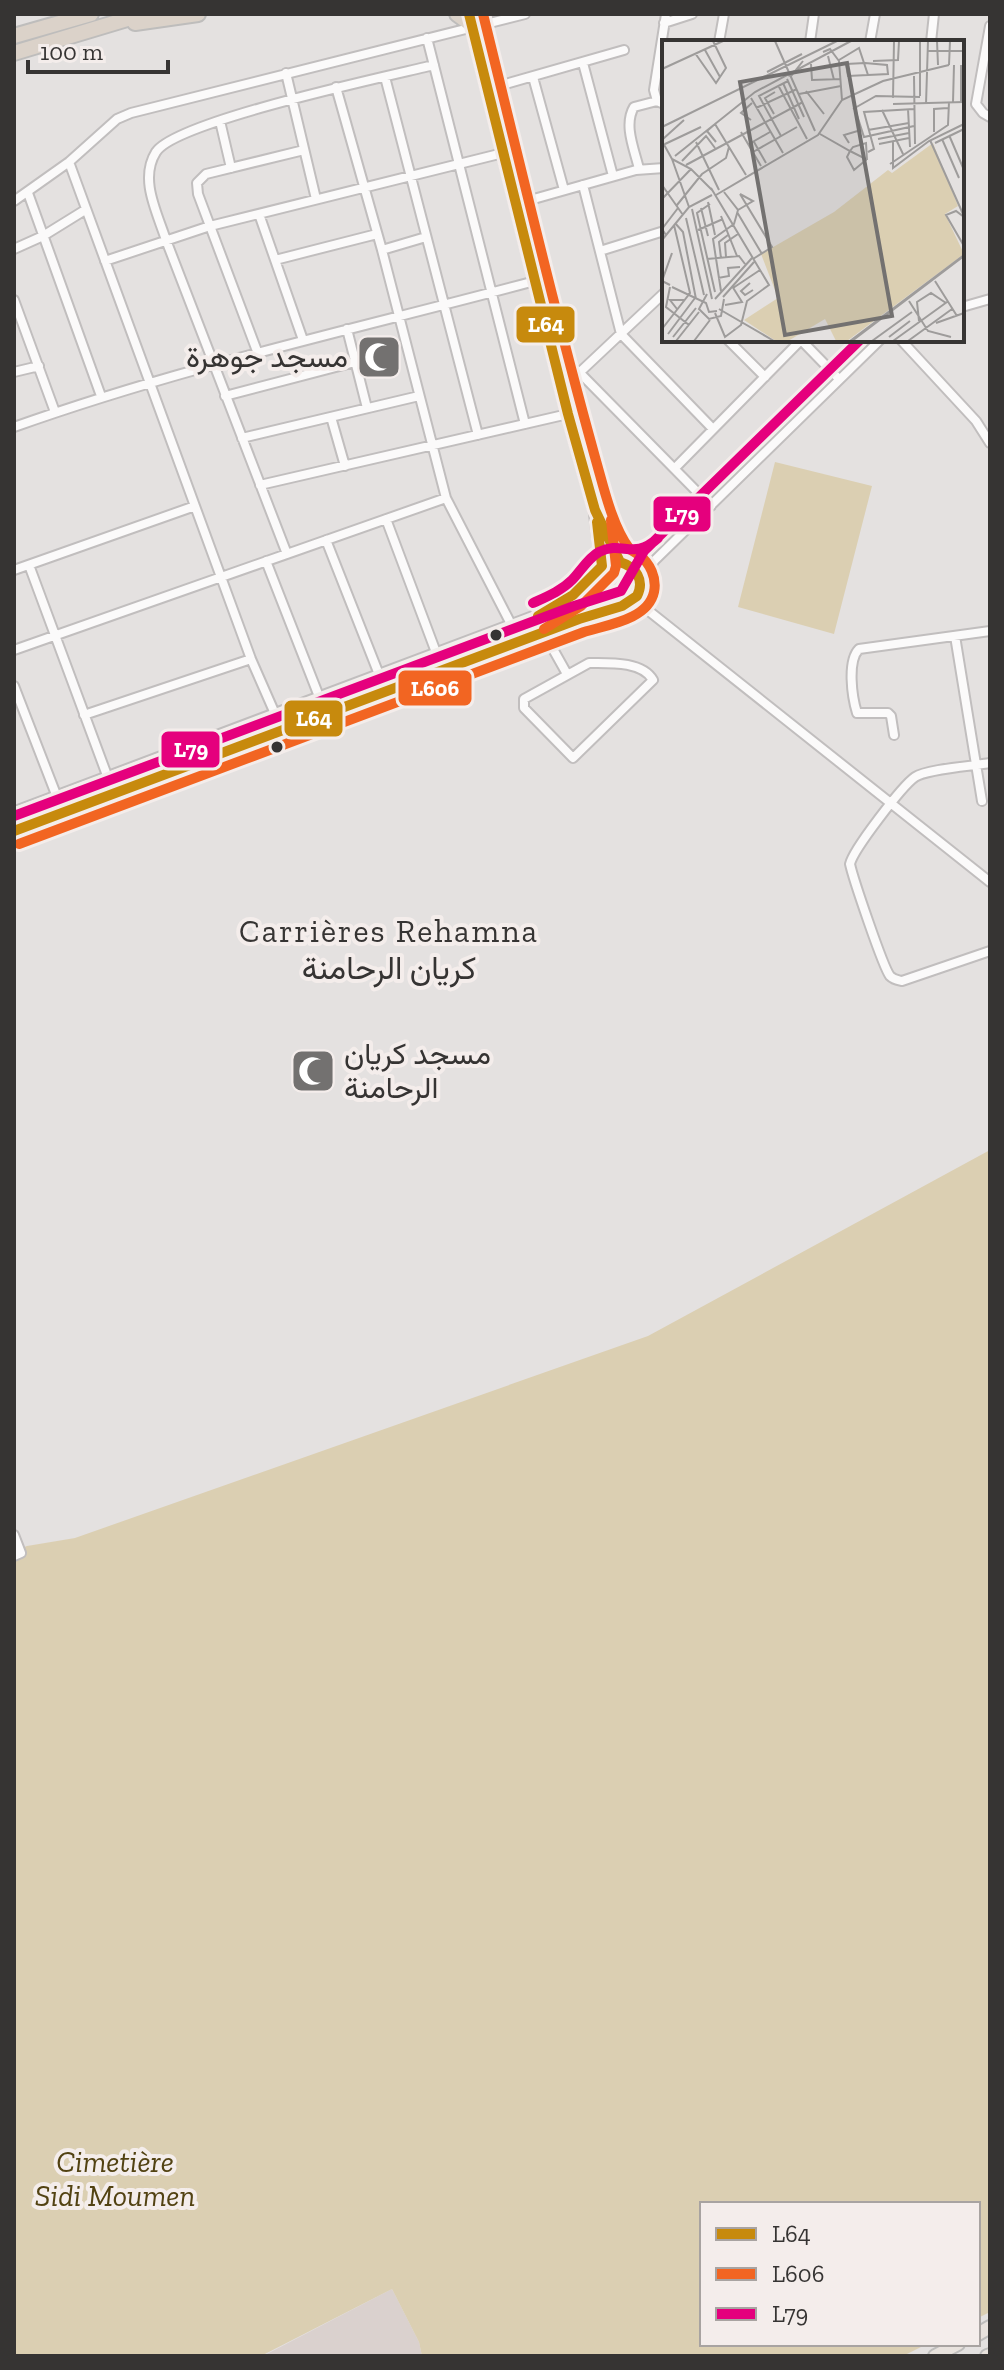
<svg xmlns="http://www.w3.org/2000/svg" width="1004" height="2370" font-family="'Zilla Slab',Vazirmatn,serif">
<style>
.built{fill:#dad1ce}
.green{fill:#dbcfb2}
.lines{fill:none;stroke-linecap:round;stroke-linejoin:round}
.street-casing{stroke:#c1bebe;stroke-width:12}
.secondary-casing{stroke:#c1bebe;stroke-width:15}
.primary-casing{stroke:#bebdbc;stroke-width:16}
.highway-casing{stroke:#bebdbc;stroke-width:18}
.street{stroke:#fbfafa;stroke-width:8}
.secondary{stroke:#f1efec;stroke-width:11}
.primary{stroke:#e8e2dd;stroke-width:12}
.highway{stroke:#dbd2c9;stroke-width:14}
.bus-1-casing{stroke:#f4edeb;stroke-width:16}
.bus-2-casing{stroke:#f4edeb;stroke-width:16}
.bus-3-casing{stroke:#f4edeb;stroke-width:16}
.bus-1{stroke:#c78a0d;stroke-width:10}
.bus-2{stroke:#f26522;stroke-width:10}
.bus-3{stroke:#e5007d;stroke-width:10}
.bus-dot{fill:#363433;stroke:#f4edeb;stroke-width:3}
.labels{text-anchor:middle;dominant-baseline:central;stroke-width:8;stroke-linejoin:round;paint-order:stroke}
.poi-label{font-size:30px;fill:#363433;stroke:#f4edeb;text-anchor:end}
.park-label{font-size:30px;font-style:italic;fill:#524212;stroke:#f4edeb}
.neighbourhood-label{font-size:32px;letter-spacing:2px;fill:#363433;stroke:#f4edeb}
.inset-road{fill:none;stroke:#9e9c9b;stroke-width:2}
.view{fill:#737170;fill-opacity:0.15;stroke:#737170;stroke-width:4}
.inset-edge{fill:none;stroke:#363433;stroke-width:4}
.line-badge{stroke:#f4edeb;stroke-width:3}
.badge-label{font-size:22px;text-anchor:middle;font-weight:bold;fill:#fff}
</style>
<rect width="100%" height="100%" fill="#e4e1e0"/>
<path class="built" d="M392 2289 419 2342 422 2356H263Z"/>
<path class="green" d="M775 462 872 486 834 634 738 607Z
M990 1150V2312L978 2318V2204H702V2344H927L903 2356H422L419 2342 392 2289 261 2356H14V1551L27 1546 75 1538 648 1336Z"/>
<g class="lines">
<g class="street-casing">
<path id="street" d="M664 23 692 14
M990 26 976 104 983 113 990 117
M427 38 525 424
M719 42 724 14
M810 42 814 14
M870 42 875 14
M931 42 934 14
M583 63 613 176
M286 73 316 199
M385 77 478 435
M533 77 564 190
M336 87 382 250 446 498 512 626
M488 89 624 50
M664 104 657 101 654 90 666 14
M220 121 231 168
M69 162 251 659 276 716
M639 169C635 151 623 125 634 107L657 101
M583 185 621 334 713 429
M28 193 101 396
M14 201 69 162 117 119 131 113 525 14
M516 204 636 170 664 168
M259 214 303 340
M14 249 43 236 85 210
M382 250 426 237
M600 251 664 231
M275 260 377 234
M105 261 210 226 503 153
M14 300 55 412
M962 307 990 299
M347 329 367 408
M728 340 765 377
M801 340 839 379
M901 340 976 421 990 443
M257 351 198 194 197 183 206 174 304 150
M14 372 39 366
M579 372 711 506
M562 389 664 293
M225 396 355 362
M331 417 345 466
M14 427C185 366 360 328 535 281
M242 438 419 396
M675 468 801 340
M260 485 568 414
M386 519 443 671
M326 540 380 677
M287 554 166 240C157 212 139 179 156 152 176 121 389 76 434 65
M266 561 320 699
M29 565 108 778
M631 566 654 561
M14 570 195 506
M640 585 654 561 880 340
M635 600 990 882
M544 633 567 674
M955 636 982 801
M14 650 446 498
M589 663C609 663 642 661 653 680L573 758 524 708V699Z
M14 686 57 797
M84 715 251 659
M894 735 891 716 888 713H857C852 697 847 661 859 649L990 631
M990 763C973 766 927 769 915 777 902 786 853 850 850 864 853 878 883 967 890 976 894 980 897 980 902 981L990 951
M14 1535 21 1553 14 1556"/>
</g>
<g class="secondary-casing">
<path id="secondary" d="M470 18 568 414 595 510 602 566
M601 522 620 562
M14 813 545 613C559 607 572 600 582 589 589 582 596 571 604 566 625 550 646 575 637 596L623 607C602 608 590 594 597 573
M14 831 613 608"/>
</g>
<g class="primary-casing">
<path id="primary" d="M978 2334 990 2327
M935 2356 958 2344
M987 2356 990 2355"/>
</g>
<g class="highway-casing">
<path id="highway" d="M457 14 472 25
M135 23 198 14
M14 36 91 14
M14 53 144 14"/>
</g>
<use href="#street" class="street"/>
<use href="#secondary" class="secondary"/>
<use href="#primary" class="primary"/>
<use href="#highway" class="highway"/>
<g class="bus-1-casing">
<path id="bus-1" d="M538 616 573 595 602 566 597 522
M14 831 579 619 622 606 637 596C645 580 636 567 620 562L595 510 568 414 469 14"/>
</g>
<g class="bus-2-casing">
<path id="bus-2" d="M544 629 581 606 614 573 616 566 611 520
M19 844 584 632C606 625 648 620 654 592 657 578 650 563 639 555 635 552 631 551 629 548 615 530 606 497 600 475 557 322 521 168 483 14"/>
</g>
<g class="bus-3-casing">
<path id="bus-3" d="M533 603C546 597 561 591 572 580 580 572 588 558 599 552 623 540 633 561 658 538
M14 816 574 606 621 591 644 551 860 340"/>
</g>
<use href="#bus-1" class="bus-1"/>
<use href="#bus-2" class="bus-2"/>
<use href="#bus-3" class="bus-3"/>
</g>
<defs>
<g id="mosque-square" transform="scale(2.3)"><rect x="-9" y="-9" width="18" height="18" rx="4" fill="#737170" stroke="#f4edeb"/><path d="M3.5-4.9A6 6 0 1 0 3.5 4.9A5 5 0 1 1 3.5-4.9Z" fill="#fff"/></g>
</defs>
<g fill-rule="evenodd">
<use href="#mosque-square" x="379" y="357"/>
<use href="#mosque-square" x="313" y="1071"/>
</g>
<g class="bus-dot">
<circle cx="496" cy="635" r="7"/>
<circle cx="277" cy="747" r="7"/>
</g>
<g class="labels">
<g class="poi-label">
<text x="348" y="357">مسجد جوهرة</text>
<text x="344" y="1054" text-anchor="start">مسجد كريان<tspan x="344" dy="34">الرحامنة</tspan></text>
</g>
<g class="park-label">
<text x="115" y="2162">Cimetière<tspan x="115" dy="34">Sidi Moumen</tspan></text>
</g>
<g class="neighbourhood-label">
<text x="389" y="931">Carrières Rehamna<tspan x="389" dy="37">كريان الرحامنة</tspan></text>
</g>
</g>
<g transform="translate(662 40)">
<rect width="302" height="302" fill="#e4e1e0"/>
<path d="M271 103 296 166 283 174 302 214 185 301H174L163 279 126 301H114L82 280 116 258 99 214 172 172 226 130 230 133Z" fill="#dbcfb2"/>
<path class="inset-road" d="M113 1 153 91M275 1 276 25M43 10 58 37M266 11H302M161 12 168 9 177 21 180 60M33 13 54 43 64 28 51 1M166 16 172 40M177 20 197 8 206 35M211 21 236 20 237 1M149 24 150 40 179 39M178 24H184L203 23 225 25 226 34 186 36 184 24M287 25 288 1M0 29 61 1M105 32 140 14M123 34 129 36 141 21M252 36 253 104M125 39 142 77M121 43 137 79M116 45 145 99M144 51 162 74M137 54 179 46M258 56V1M89 58 121 113M231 58 232 1M291 62 292 25M299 62V25M231 64 302 62M264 64 266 1M94 68 135 49M191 69 214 56 258 57M246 69 248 107M220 70 241 114M194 72 202 97 252 86M112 74 103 58 113 52M89 80 79 73 90 63M0 87 175 1M206 90 247 83M79 92 99 126M272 92V69L286 68M158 94 188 111 204 119V120L192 130 185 117 188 111 191 107 204 103 205 120M287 95 302 130M119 96 97 56 126 41M1 99 22 80M216 99 247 93M280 99 297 138M268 100 301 174M0 101 10 119 29 129 50 150M34 102 57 150M54 102 45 91 53 84 84 135M92 102 104 123M231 102V128L267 101 302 84M187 103 182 95 199 90M273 103 302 89M3 104 39 87M87 104 108 92M217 104 247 98M91 112 135 87M206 112 212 109 202 72 252 69M13 116 93 52 189 1M10 119 27 167M20 121 44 96 53 108M228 124 286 85 287 62M24 125 141 62M0 145 21 175M49 148 107 245 85 261 79 285 63 297 53 273M78 154 110 207 91 219M54 155 156 95 180 60 221 41 287 25M0 159 29 129M46 162 53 195M48 164 35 173 53 252M15 165 40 134 64 118 67 107M39 168 46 196M30 169 50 259M76 170 91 161 78 154M75 172 100 214M59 176 75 216M302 177 294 171 284 175 302 206M24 178 42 255M13 183 21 192 34 259M36 190 61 179M4 195 0 189 16 168M0 200 27 167 50 155M64 217 63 203 76 194M59 218 57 202 66 195M45 219 77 216 83 224M56 238 67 236 66 228 78 227M273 241 295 276M88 243 79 251 83 255 91 250M8 245 0 241 10 213M8 247 4 267 27 285M10 247 44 263 47 272 55 271M71 248 98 230M59 251 51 199 72 184 76 170 62 152M45 254 37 269 47 279 59 276 62 259M61 257 92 222M53 259 90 218M247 261 266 291 289 297M63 265 80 262 70 246M15 269 8 260H22M57 269 112 301M257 281 255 262 269 253 284 263M274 283 302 273M0 289 28 253 12 185M6 294 33 258M11 297 34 268M227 297 248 281M14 301 37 272M32 301 48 280M188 301 302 215M190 301 302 216M210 301 250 272M231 301 285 262M246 301 290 269"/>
<path class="view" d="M185 23 230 276 123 295 78 42Z"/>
<rect width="302" height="302" class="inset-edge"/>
</g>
<g class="line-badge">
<rect x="515" y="305" width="61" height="39" rx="8" fill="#c78a0d"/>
<rect x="652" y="495" width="60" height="38" rx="8" fill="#e5007d"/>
<rect x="397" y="669" width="76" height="38" rx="8" fill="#f26522"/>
<rect x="283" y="699" width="61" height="39" rx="8" fill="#c78a0d"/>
<rect x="160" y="730" width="61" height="39" rx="8" fill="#e5007d"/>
</g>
<g class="badge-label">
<text x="546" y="332">L64</text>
<text x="682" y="522">L79</text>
<text x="435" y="696">L606</text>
<text x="314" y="726">L64</text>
<text x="191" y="757">L79</text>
</g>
<rect width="1004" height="2370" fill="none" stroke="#363433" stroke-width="32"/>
<rect x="700" y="2202" width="280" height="144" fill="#f4edeb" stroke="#a8a3a1" stroke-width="2"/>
<rect x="716" y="2228" width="40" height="12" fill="#c78a0d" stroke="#a8a3a1" stroke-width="2"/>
<text x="772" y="2242" font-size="24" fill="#363433">L64</text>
<rect x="716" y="2268" width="40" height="12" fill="#f26522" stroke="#a8a3a1" stroke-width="2"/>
<text x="772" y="2282" font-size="24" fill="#363433">L606</text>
<rect x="716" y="2308" width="40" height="12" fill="#e5007d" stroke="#a8a3a1" stroke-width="2"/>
<text x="772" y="2322" font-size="24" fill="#363433">L79</text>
<path d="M28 60v12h140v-12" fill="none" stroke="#363433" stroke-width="4"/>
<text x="40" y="60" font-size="24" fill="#363433" stroke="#f4edeb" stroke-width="6" paint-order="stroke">100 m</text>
</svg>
